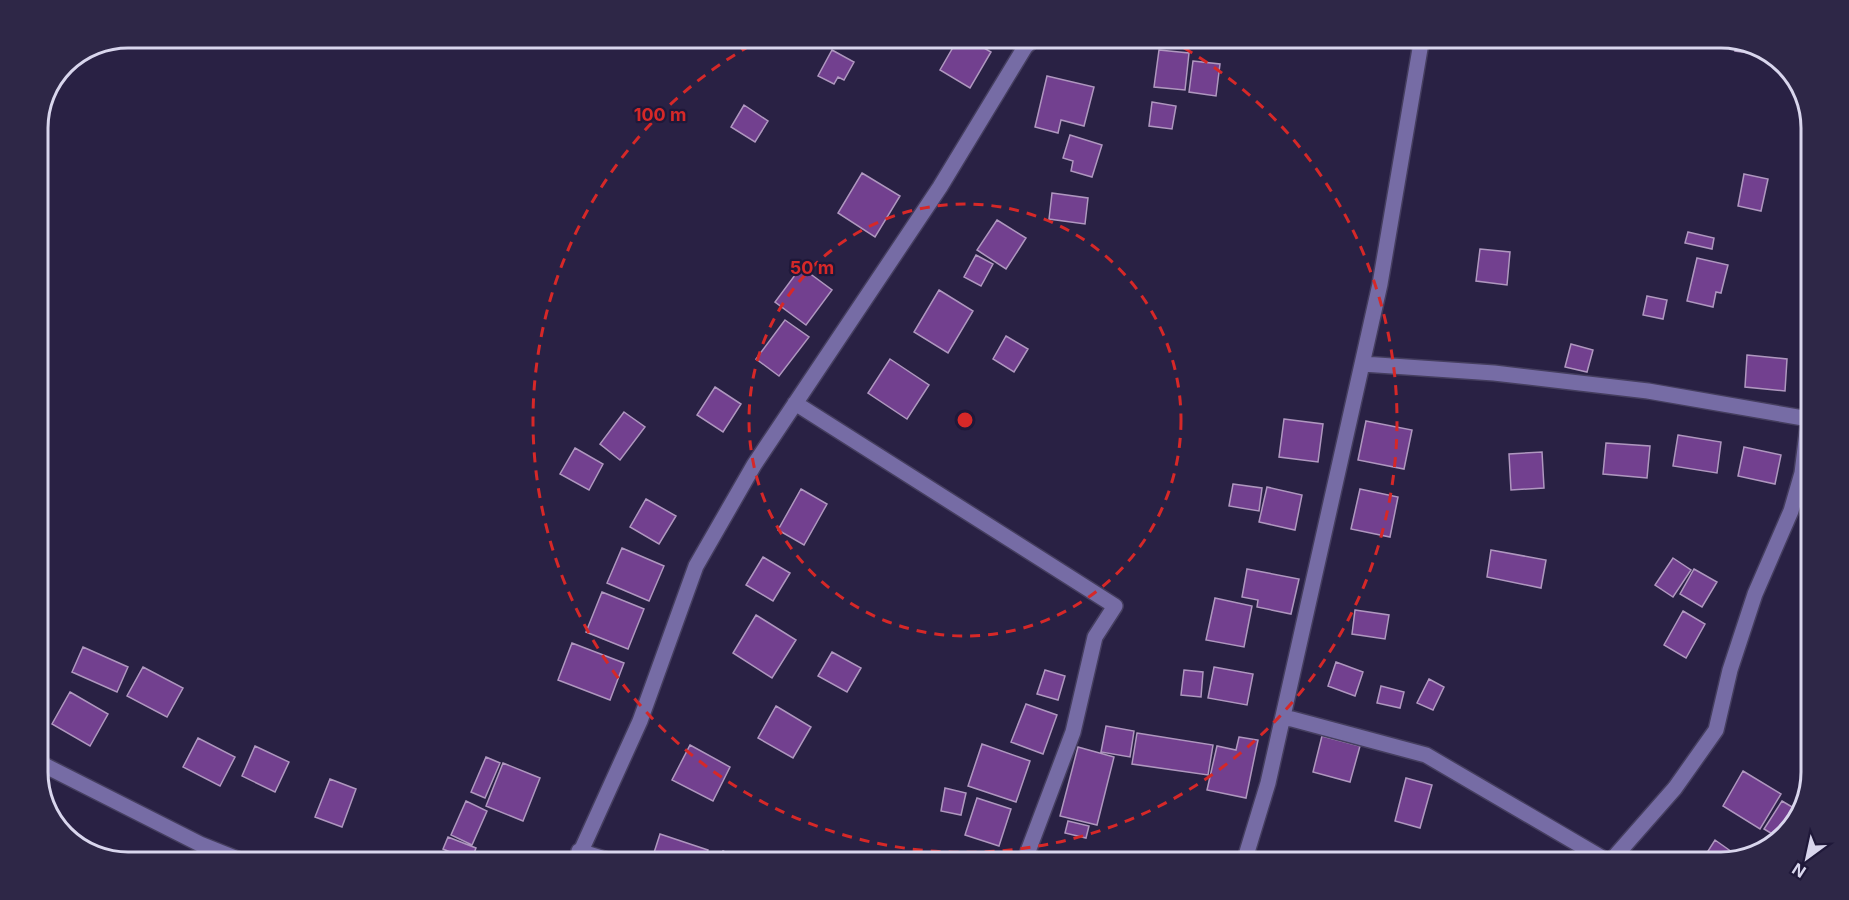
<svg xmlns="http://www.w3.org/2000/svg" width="1849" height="900" font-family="Inter,sans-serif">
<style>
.building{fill:#72408f;stroke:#af97bf;stroke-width:1.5}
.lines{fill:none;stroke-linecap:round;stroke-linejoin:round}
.minor-casing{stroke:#453e5f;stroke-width:18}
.minor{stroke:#766ca5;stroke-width:15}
.ring{fill:none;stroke:#d62828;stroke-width:3;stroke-dasharray:10 8}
.rim{fill:none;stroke:#d9d6ed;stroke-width:3}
.centre{fill:#d62828;stroke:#1f1839;stroke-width:3}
.ring-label{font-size:18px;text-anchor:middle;font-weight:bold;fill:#d62828;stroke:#1f1839;stroke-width:4.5;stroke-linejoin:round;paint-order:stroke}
</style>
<rect width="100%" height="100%" fill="#292144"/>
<path class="building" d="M959 37H965L991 52 970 88 940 70Z
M1736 41 1760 47 1771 56 1735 51Z
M832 50 854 62 844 80 838 77 834 84 818 76Z
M1159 50 1189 53 1185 90 1154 87Z
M1193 61 1220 64 1216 96 1189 92Z
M1047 76 1094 87 1084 126 1061 120 1058 133 1035 127Z
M1152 102 1176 106 1172 129 1149 126Z
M744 105 768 121 755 142 731 127Z
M1070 135 1102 145 1092 177 1071 171 1073 161 1063 158Z
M862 173 900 196 875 237 838 213Z
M1744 174 1768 179 1761 211 1738 206Z
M1052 193 1088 198 1085 224 1049 219Z
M997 220 1026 238 1006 269 977 250Z
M1688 232 1714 238 1712 249 1685 243Z
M1480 249 1510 252 1507 285 1476 281Z
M976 255 993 264 981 286 964 277Z
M1697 258 1728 265 1721 293 1716 292 1713 307 1687 301Z
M801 267 832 290 806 325 775 302Z
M939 290 973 311 948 353 914 332Z
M1647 296 1667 300 1663 319 1643 315Z
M785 320 809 337 779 376 756 359Z
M1006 336 1028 349 1014 372 993 359Z
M1571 344 1593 350 1587 372 1565 367Z
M1747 355 1787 359 1785 391 1745 387Z
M890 359 929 385 907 419 868 393Z
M715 387 741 404 723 432 697 415Z
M624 412 645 427 620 460 600 444Z
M1284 419 1323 424 1318 462 1279 457Z
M1366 421 1412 430 1404 469 1358 460Z
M1678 435 1721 442 1717 473 1673 466Z
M1606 443 1650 446 1647 478 1603 474Z
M1744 447 1781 455 1775 484 1738 476Z
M575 448 603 464 589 490 560 474Z
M1542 452 1544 488 1511 490 1509 454Z
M1233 484 1262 488 1259 511 1229 506Z
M1267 487 1302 495 1295 530 1259 522Z
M801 489 827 504 804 545 778 530Z
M1360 489 1398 497 1390 537 1351 529Z
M646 499 676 516 659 544 630 527Z
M622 548 664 566 649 601 607 583Z
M1491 550 1546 560 1541 588 1487 577Z
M763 557 790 573 773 601 746 585Z
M1673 558 1691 570 1673 597 1655 585Z
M1247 569 1299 579 1291 614 1257 607 1258 600 1242 597Z
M1694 569 1717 582 1702 607 1680 594Z
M602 592 644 609 628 649 586 632Z
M1215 598 1252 606 1244 647 1206 640Z
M1355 610 1389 615 1385 639 1352 634Z
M1683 611 1705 624 1686 658 1664 645Z
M756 615 796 640 772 678 733 653Z
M572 643 624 663 610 700 558 680Z
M83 647 128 667 117 692 72 672Z
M832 652 861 668 847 692 818 676Z
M1336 662 1363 672 1355 696 1328 686Z
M143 667 183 688 167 717 127 696Z
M1214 667 1253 674 1247 705 1208 698Z
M1045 670 1065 676 1058 700 1037 694Z
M1184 670 1203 672 1201 697 1181 695Z
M1429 679 1444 687 1433 710 1417 703Z
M1381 686 1404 692 1400 708 1377 703Z
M70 692 108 714 90 746 52 724Z
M1026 704 1057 715 1043 754 1011 742Z
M776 706 811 727 793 758 758 738Z
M1106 726 1134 731 1130 757 1101 752Z
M1137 733 1213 745 1208 775 1132 764Z
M1322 736 1360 746 1350 782 1313 772Z
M1239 737 1258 740 1246 798 1207 790 1217 746 1236 750Z
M198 738 235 757 220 786 183 767Z
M982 744 1030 761 1016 802 968 786Z
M690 745 730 767 713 801 672 780Z
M255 746 289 762 275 792 242 776Z
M1078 747 1114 757 1097 825 1060 816Z
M486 757 500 763 485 798 471 792Z
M503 763 540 778 523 821 486 806Z
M1743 771 1781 794 1760 829 1723 806Z
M1406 778 1432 785 1420 828 1395 821Z
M330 779 356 789 342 827 315 817Z
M945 788 966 793 961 815 941 811Z
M977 798 1011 809 999 846 965 835Z
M466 801 487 811 472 845 451 835Z
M1782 801 1799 811 1791 824 1779 838 1764 829Z
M1068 821 1089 826 1086 838 1065 833Z
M660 834 708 850 704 862H651Z
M448 837 476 848 471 861 443 849Z
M1715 840 1739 857 1721 862H1701Z
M723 851 747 862H718Z
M1040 852 1064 860 1063 862H1037Z"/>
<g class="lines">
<g class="minor-casing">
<path id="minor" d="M1363 364 1494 373 1648 391 1809 419
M795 403 1115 606 1095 637 1073 732 1024 862
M1283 718 1292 719 1426 755 1609 862
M38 762 200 844 245 862
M579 851 614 862
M576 862 640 721 696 566 754 465 940 187 1025 47 1036 37
M1244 862 1268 783 1380 284 1422 37
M1610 862 1675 788 1716 730 1730 670 1755 594 1791 511 1802 473 1811 400"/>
</g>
<use href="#minor" class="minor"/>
</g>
<g class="ring">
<circle cx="965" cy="420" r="216"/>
<path d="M1168 39A432 432 0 1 1 762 39"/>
</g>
<path d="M0 0H1849V900H0ZM128 48H1721A80 80 0 0 1 1801 128V772A80 80 0 0 1 1721 852H128A80 80 0 0 1 48 772V128A80 80 0 0 1 128 48Z" fill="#2e2747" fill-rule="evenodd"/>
<path class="rim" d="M128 48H1721A80 80 0 0 1 1801 128V772A80 80 0 0 1 1721 852H128A80 80 0 0 1 48 772V128A80 80 0 0 1 128 48Z"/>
<circle cx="965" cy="420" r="9" class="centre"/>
<g class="ring-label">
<text x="660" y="121">100 m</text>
<text x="812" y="274">50 m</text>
</g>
<g transform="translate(1807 858) rotate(213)" stroke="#1f1839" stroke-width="4.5" paint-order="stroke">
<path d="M0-4.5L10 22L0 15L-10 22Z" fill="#d9d6ed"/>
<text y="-9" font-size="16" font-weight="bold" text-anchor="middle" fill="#d9d6ed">N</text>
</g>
</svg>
